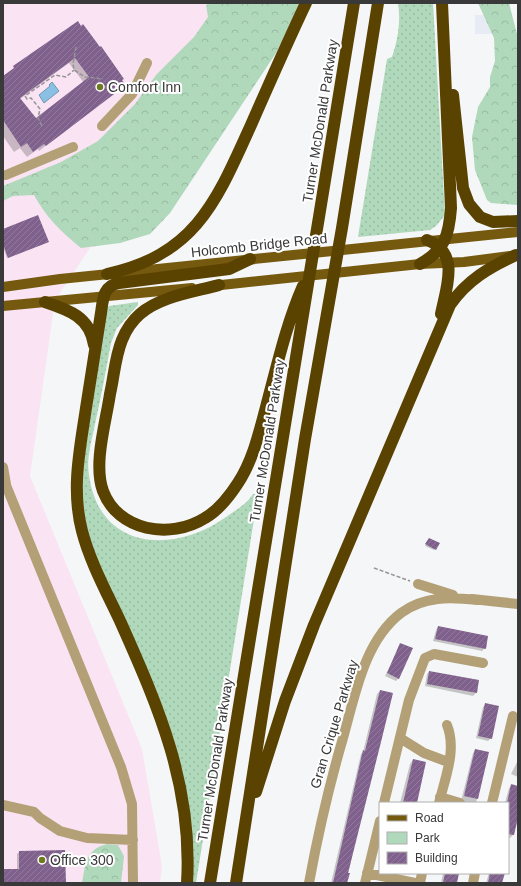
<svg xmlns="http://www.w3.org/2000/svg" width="521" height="886" font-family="Arial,sans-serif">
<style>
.commercial{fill:#fae4f3}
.built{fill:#e7ecf4}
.green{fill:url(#green-dots)}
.forest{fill:url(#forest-crowns)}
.water{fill:#89c0e3;stroke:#7198b0}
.shadow{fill:#0003;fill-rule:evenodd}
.building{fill:url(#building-hatch);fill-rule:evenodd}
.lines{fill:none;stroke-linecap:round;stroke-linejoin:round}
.path{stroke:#949596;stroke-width:1.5;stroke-dasharray:4 2;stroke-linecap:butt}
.minor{stroke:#b3a076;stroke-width:10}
.major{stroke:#75590f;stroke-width:10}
.highway{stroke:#5a4200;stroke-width:12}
.poi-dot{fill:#6f7924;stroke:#fff;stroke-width:1.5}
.labels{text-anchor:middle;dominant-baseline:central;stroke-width:4;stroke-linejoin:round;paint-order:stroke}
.poi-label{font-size:14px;fill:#39393a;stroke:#fff;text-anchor:start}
.street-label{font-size:14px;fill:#39393a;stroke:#fff}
</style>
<defs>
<pattern id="green-dots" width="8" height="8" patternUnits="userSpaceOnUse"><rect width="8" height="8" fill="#b0d8ba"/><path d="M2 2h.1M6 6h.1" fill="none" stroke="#98baa1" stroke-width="1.8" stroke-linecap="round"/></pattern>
<pattern id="forest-crowns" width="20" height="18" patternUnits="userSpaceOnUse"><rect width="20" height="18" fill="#b0d8ba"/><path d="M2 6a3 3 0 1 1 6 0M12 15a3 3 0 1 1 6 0" fill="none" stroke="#98baa1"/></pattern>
<pattern id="building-hatch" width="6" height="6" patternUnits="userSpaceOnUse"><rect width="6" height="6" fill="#80608c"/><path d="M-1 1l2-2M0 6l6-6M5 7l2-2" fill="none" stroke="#91799a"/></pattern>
</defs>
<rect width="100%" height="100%" fill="#f5f6f7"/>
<path class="commercial" d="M3 3H255L55 300 30 476 142 749 162 866 160 883H3Z"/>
<path class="built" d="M475 15H496V34H475Z"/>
<path class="green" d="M398 3H433L445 215 436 226 430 230 358 237 387 59 392 57C398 40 401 20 398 3Z
M138 302V305L117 328 111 343C106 370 101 397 95 424 92 440 86 458 89 475 99 550 173 555 226 517 236 510 247 504 253 494H258L196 883H192L186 801 88 539 85 525 81 479 107 308 109 306Z"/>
<path class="forest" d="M213 3H300L276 53 170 213 150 234 120 243 81 248C61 232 46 217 34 195L13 196 3 201V186L61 162 98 141 135 104 156 75 194 37 208 17 206 5Z
M478 3H509L518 38V205L491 203 487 200 475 170 472 137 478 107 490 87V77L495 61 494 38Z
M107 844 118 845 124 856 121 883H82C86 863 85 850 107 844Z"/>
<path class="water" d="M52 82 59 91 44 103 39 95 50 86 49 85Z"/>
<path class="shadow" d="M78 23 124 85 39 151 38 149 27 157 20 148 14 152 3 136V77ZM69 63 84 83 35 120 20 99Z
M3 230 46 243 7 258 3 247Z
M428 540 435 549 434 550 425 546Z
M438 627 485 648 482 651 433 641 436 630Z
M401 644 399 678 396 681 385 676Z
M429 672 476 693 473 696 425 686 427 674Z
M380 691 364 804 346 883H331L361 754 363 752 377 694Z
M486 704 491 738 488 741 476 738 483 707Z
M475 750 488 753 476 803H462L461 801 473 753Z
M413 760 415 803H400L410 764Z
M518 760V777L511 774Z
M511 786 518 787V814L513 835 510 838 508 837V803H505L509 788Z
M19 852 65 883H3V870H17V854Z
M443 873H459L456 883H441Z
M489 873H504L501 883H486Z"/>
<path class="building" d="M78 21 81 26 83 24 100 47 101 46 124 79 122 80 126 85 46 146 44 144 33 152 27 143 21 147 3 120V76L14 68 13 66ZM75 58 89 77 36 118 20 98Z
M38 215 49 242 8 258 3 244V229Z
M429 538 440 543 436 550 425 544Z
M438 626 488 636 486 649 435 639Z
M400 643 413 648 399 679 387 673Z
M429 671 479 680 477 693 427 684Z
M380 690 393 693 381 742 348 873H350L347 883H333L363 750 365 751Z
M485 703 499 706 492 739 478 736Z
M475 749 489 752 478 799 464 796Z
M413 759 426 762 417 803H403Z
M511 784 518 786V818L514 835 508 834 507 803Z
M65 850 66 883H3V869H19V851Z
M445 873H459L457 883H443Z
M490 873H505L502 883H488Z"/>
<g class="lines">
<path class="path" d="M76 47 73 64 74 70 85 77 103 79
M42 126 38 118 40 109 31 98 27 99 25 96 55 75 66 77 74 70
M374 568 410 581"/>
<path class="minor" d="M102 126 132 94 147 63
M6 175 73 147
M3 467 6 484
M3 478 121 767 132 804 133 883
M418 584 453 595
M472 599 518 604
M400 738 424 753 448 762
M440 797 460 803
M384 803 409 700 425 658 434 654 483 663
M439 803C445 778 457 750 447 725
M492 803 513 716
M3 805 34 812 40 818 60 831 87 838 133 840
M367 873 415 883
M309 883C318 834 329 786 343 738 355 696 364 641 401 613 424 596 450 597 477 600
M365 883 380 821
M420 883 422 873
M473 883 475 873"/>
<path class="major" d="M212 286 420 264 464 262 510 256
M3 287 60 279 518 232
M3 306 192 288"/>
<path class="highway" d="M453 95 463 188 469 204 480 217 493 222 518 221
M427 240C461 253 446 288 441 314
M420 264C445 250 449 235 451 208L442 3
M107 274C196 255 217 200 251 125 269 84 287 43 306 3
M219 285C194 292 161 296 140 314 132 321 126 330 122 340 115 357 114 377 110 394 106 422 93 464 103 491 118 531 170 540 205 518 219 510 229 497 238 483 253 460 259 433 266 407 277 366 286 325 303 286
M45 302C69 310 90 317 94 345
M256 792 285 701 314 625 450 305C467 280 490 267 516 255
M187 883C193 787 159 708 121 623 107 593 90 562 82 531 71 489 80 449 86 408 91 376 96 345 101 313 103 299 103 286 119 283L229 269 250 259
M210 883 354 3
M236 883 305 439 342 228 378 3"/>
</g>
<g class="poi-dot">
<circle cx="100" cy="87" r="4"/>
<circle cx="42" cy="860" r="4"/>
</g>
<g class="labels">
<g class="poi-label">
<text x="108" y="87">Comfort Inn</text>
<text x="50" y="860">Office 300</text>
</g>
<g class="street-label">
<text transform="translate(320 121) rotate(-81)">Turner McDonald Parkway</text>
<text transform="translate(259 245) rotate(-6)">Holcomb Bridge Road</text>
<text transform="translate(267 441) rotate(-81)">Turner McDonald Parkway</text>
<text transform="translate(334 724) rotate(-73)">Gran Crique Parkway</text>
<text transform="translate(215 760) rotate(-81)">Turner McDonald Parkway</text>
</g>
</g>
<rect width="521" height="886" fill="none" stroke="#39393a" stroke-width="8"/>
<rect x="379" y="802" width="130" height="72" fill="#ffffff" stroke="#b0b0b0"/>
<rect x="387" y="815" width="20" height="6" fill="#75590f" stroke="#b0b0b0"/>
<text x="415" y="822" font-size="12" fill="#39393a">Road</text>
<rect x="387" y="832" width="20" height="12" fill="#b0d8ba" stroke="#b0b0b0"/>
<text x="415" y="842" font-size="12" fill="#39393a">Park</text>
<rect x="387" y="852" width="20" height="12" fill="url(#building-hatch)" stroke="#b0b0b0"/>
<text x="415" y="862" font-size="12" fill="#39393a">Building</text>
</svg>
